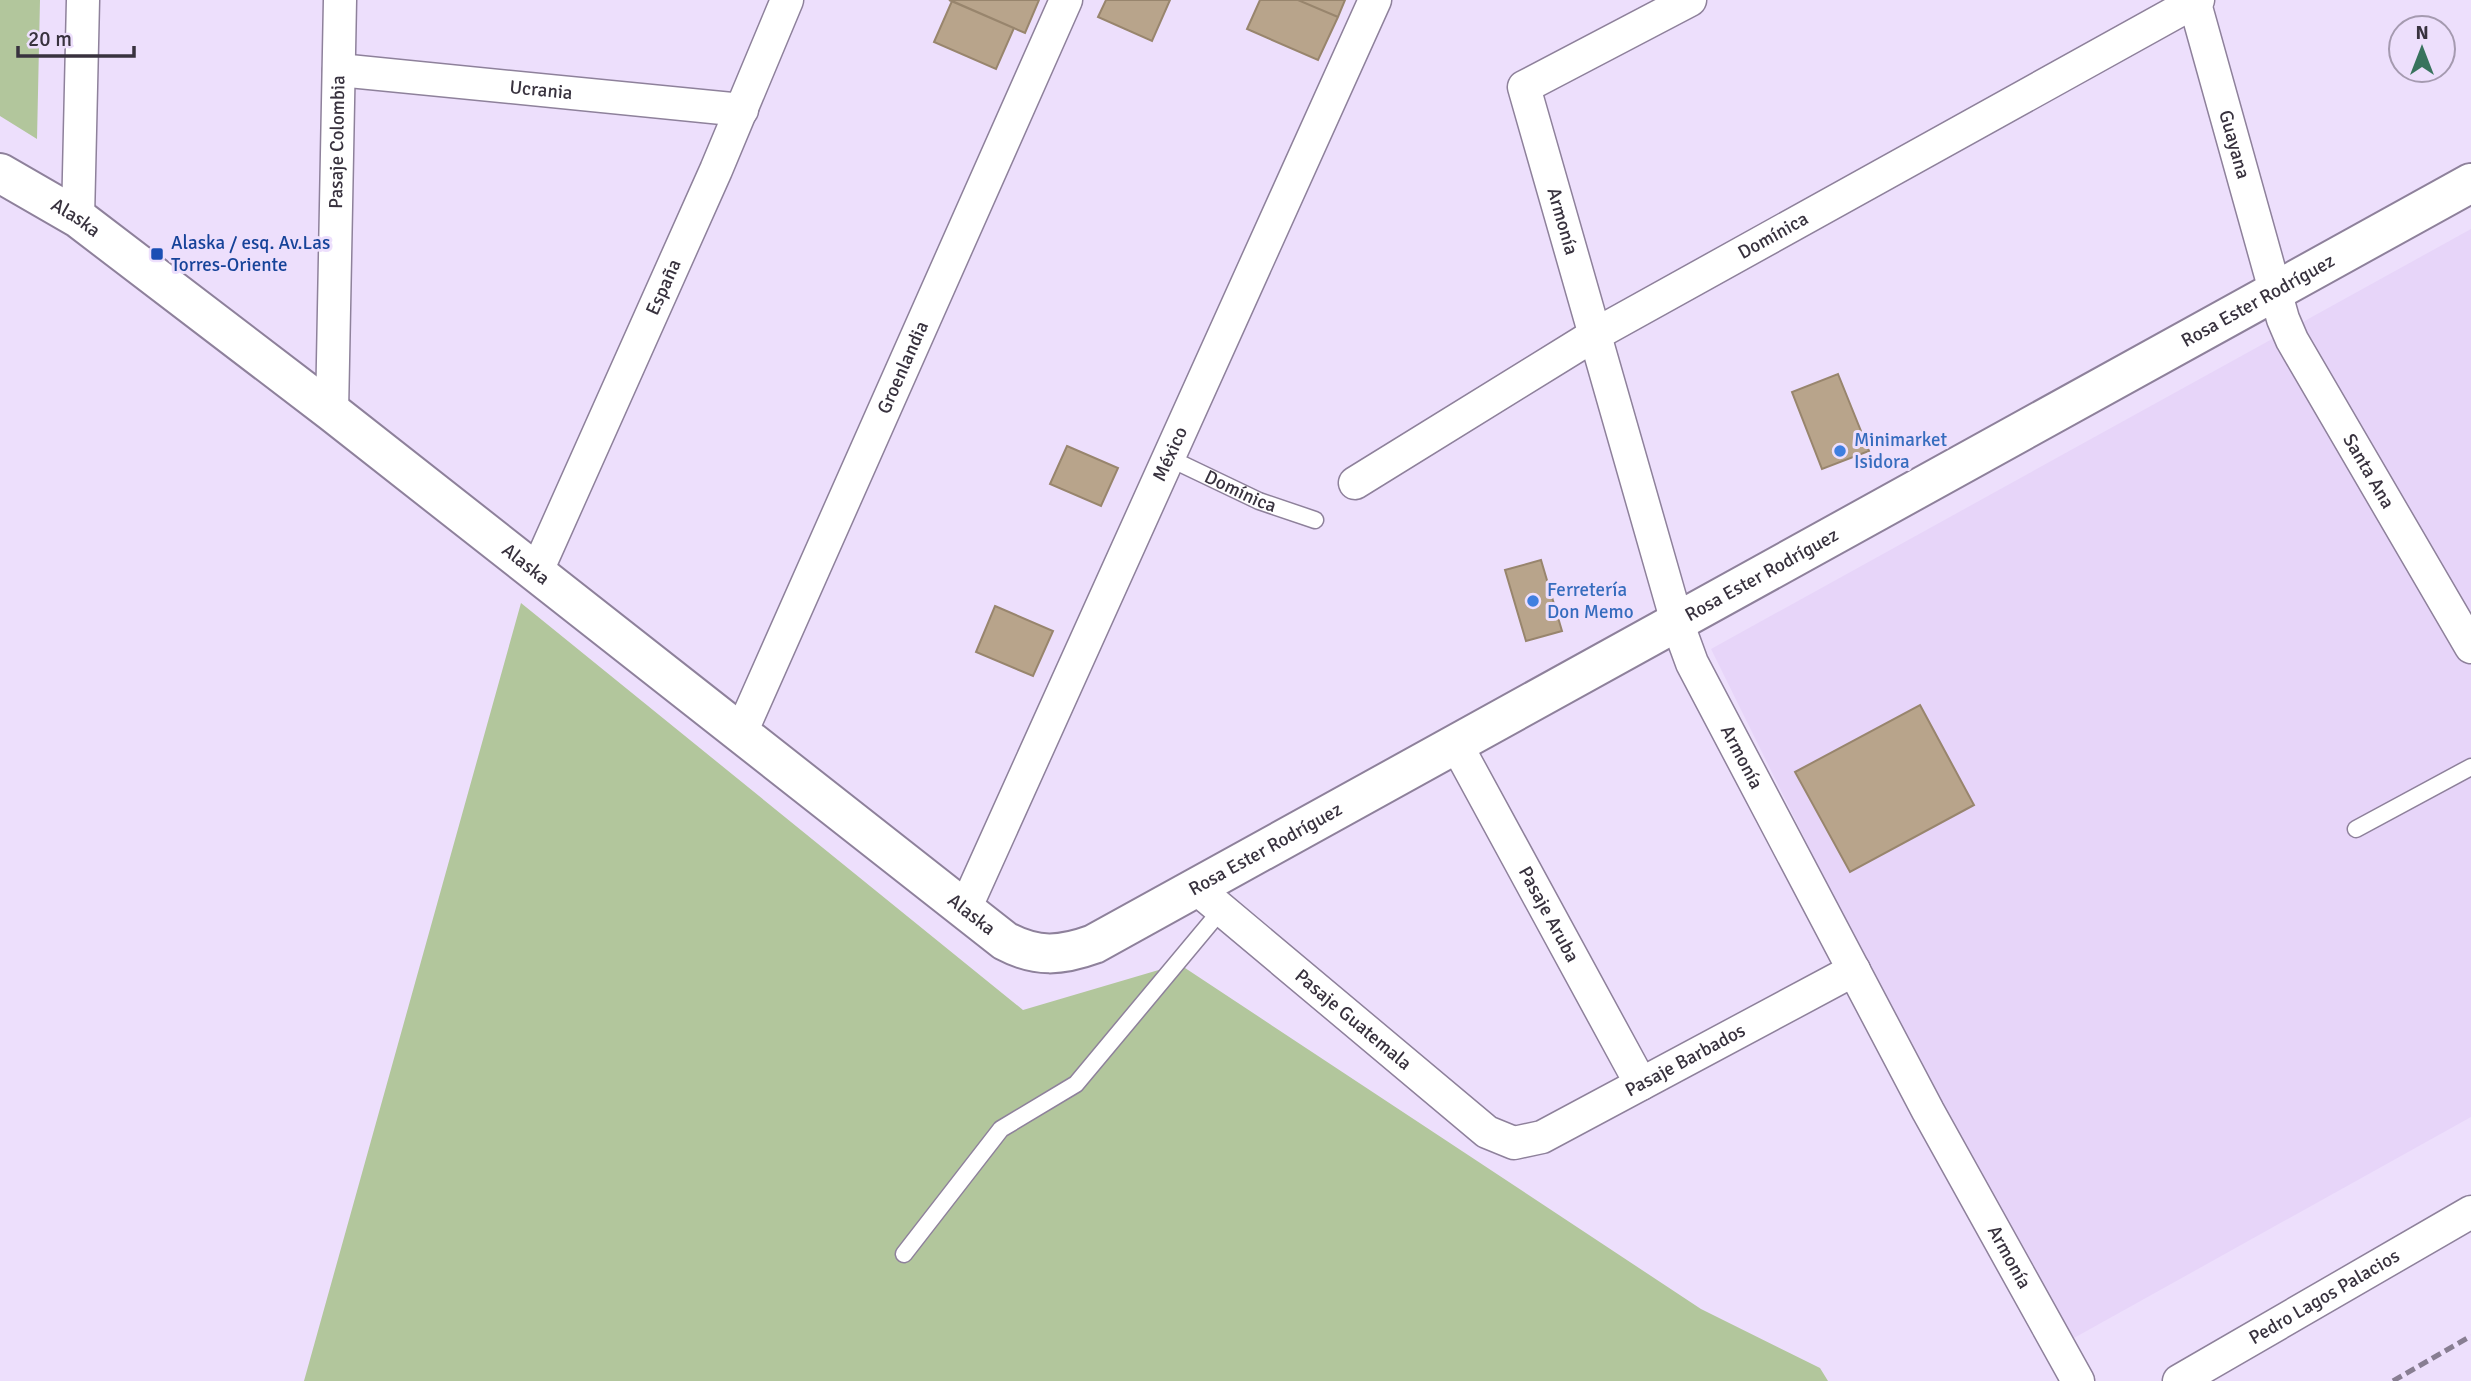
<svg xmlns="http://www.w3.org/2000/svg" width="2471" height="1381" font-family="Signika,sans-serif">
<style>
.built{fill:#e7d5f9}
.green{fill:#b2c69c}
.building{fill:#b8a48b;stroke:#98856d;stroke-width:2}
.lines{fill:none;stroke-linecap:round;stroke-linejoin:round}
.service-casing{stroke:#8e819b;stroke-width:19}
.minor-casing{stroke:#8e819b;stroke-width:35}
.tertiary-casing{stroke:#8e819b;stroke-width:42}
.service{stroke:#fff;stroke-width:16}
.minor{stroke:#fff;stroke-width:32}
.tertiary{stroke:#fff;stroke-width:38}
.rail{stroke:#887e92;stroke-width:5;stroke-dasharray:10 5;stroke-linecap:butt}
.transit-dot{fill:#1a4fb4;stroke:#eddffc;stroke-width:2.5}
.shop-dot{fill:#3f7fe0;stroke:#eddffc;stroke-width:2.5}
.labels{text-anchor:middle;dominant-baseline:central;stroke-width:6;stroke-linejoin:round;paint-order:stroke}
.street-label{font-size:19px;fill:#38323e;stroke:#eddffc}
.transit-label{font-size:19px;fill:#164399;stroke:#eddffc;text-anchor:start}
.shop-label{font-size:19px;fill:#366cbe;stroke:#eddffc;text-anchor:start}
</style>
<rect width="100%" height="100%" fill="#eddffc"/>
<path class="built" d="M2471 229V1117L2056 1348 1711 649Z"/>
<path class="green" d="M0 0H40L37 139 0 116Z
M521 603 1023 1010 1179 964 1701 1309 1820 1368 1828 1381H304Z"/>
<path class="building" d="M949 0H1039L1025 33Z
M1106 0H1170L1152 41 1098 17Z
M1260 0H1298L1338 17 1318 60 1247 29Z
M1298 0H1345L1338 17Z
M952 1 1014 28 996 69 934 42Z
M1838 374 1869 451 1822 469 1792 392Z
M1067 446 1118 468 1101 506 1050 484Z
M1541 560 1562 631 1526 641 1505 570Z
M995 606 1053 631 1033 676 976 652Z
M1920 705 1974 805 1850 872 1795 772Z"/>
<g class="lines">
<g class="service-casing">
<g id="service">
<path id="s1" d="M1169 458 1259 501 1315 520"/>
<path d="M2356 829 2471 767"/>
<path d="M904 1254 1001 1129 1076 1084 1222 909"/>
</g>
</g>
<g class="minor-casing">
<g id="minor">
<path id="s2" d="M1690 0 1524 87 1677 622 1692 663 1928 1111 2078 1381"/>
<path id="s3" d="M2194 0 2283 319 2292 340 2471 647"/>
<path id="s4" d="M339 70 742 110"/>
<path d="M78 218 83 0"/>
<path id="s5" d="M332 412 340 0"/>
<path id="s6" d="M1355 483 1596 334 2198 0"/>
<path id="s7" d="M536 573 716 170 787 0"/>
<path id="s8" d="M740 735 1066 0"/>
<path id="s9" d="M1456 744 1641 1084"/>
<path id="s10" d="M1196 888 1487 1132 1514 1143 1542 1137 1854 970"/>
<path id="s11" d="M965 909 1375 0"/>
<path id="s12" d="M2179 1381 2471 1212"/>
</g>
</g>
<g class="tertiary-casing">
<g id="tertiary">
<path id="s13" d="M0 173 78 218 332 412 1005 941C1037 958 1061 956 1094 944L2471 183"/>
</g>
</g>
<use href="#service" class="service"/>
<use href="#minor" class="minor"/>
<use href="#tertiary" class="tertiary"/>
<path class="rail" d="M2393 1381 2471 1336"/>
</g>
<rect class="transit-dot" x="150" y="247" width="14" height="14" rx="3.5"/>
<g class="shop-dot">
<circle cx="1840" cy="451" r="7"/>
<circle cx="1533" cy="601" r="7"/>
</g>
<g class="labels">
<g class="street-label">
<text stroke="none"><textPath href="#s4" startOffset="203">Ucrania</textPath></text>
<text stroke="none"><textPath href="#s5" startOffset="270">Pasaje Colombia</textPath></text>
<text stroke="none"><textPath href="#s3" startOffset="150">Guayana</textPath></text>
<text stroke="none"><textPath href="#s13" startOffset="88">Alaska</textPath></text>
<text stroke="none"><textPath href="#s2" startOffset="327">Armonía</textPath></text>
<text stroke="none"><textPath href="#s6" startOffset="486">Domínica</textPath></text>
<text stroke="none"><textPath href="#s7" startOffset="313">España</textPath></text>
<text stroke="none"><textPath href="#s13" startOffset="2688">Rosa Ester Rodríguez</textPath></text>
<text stroke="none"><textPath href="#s8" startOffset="402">Groenlandia</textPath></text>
<text stroke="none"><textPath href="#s11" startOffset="499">México</textPath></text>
<text stroke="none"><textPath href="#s3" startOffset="506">Santa Ana</textPath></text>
<text stroke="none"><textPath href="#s1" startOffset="79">Domínica</textPath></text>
<text stroke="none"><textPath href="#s13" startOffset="656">Alaska</textPath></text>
<text stroke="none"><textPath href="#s13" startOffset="2121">Rosa Ester Rodríguez</textPath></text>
<text stroke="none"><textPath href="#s2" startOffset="894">Armonía</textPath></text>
<text stroke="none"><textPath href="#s13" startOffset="1554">Rosa Ester Rodríguez</textPath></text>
<text stroke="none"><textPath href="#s13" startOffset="1223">Alaska</textPath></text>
<text stroke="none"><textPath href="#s9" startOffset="194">Pasaje Aruba</textPath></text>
<text stroke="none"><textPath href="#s10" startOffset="205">Pasaje Guatemala</textPath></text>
<text stroke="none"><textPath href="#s10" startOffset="600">Pasaje Barbados</textPath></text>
<text stroke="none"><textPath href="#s2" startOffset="1461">Armonía</textPath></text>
<text stroke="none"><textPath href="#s12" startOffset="168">Pedro Lagos Palacios</textPath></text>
</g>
<g class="transit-label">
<text x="171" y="243">Alaska / esq. Av.Las<tspan x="171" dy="22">Torres-Oriente</tspan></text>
</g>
<g class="shop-label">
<text x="1854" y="440">Minimarket<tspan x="1854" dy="22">Isidora</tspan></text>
<text x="1547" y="590">Ferretería<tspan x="1547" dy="22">Don Memo</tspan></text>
</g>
</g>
<g transform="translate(2422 49)"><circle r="33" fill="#eddffc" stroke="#a59ab0" stroke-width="2"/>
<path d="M0-5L12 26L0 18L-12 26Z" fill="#38735d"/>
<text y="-10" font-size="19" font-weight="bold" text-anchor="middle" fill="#38323e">N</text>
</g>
<path d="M18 46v10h116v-10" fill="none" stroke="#38323e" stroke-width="3.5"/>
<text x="28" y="46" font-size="21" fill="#38323e" stroke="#eddffc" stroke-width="5" paint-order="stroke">20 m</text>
</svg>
